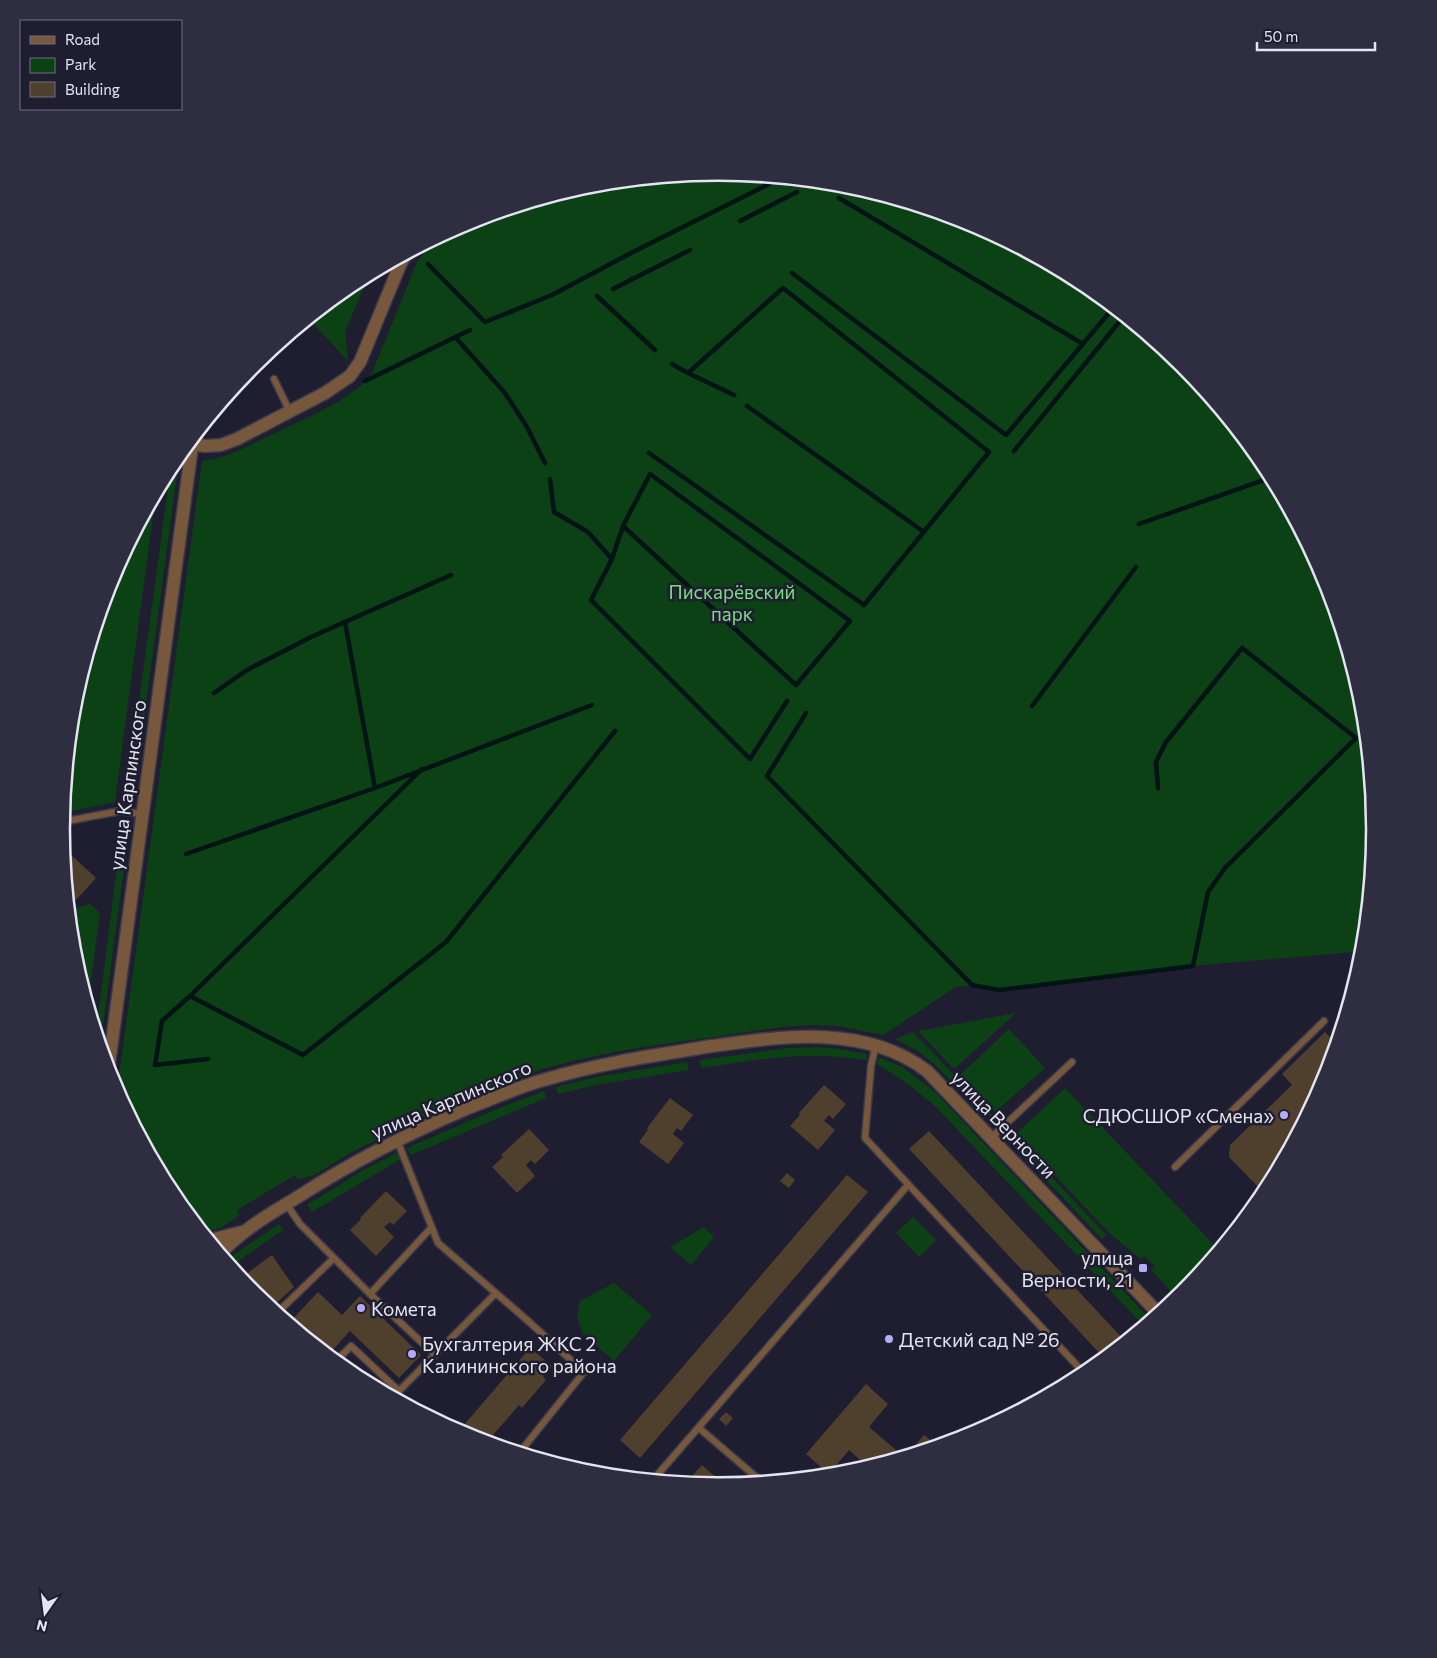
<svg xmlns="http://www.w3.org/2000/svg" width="1437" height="1658" font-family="Commissioner,sans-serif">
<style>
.green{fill:#0c4015}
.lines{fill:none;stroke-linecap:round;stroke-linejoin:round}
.stream{stroke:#021316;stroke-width:4.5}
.building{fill:#4f402e}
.service-casing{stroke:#3b3a4b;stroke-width:9}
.minor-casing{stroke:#3b3a4b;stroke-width:15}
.service{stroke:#77583d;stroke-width:6}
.minor{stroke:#77583d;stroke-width:12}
.poi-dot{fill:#b4acf9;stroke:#1f1e30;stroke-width:2}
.labels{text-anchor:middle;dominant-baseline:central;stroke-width:5;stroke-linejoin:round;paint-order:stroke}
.park-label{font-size:19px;fill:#79dc82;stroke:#1f1e30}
.street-label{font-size:19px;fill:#e5e5f2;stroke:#1f1e30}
.poi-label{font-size:19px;fill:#e5e5f2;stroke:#1f1e30;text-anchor:start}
.rim{fill:none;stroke:#e5e5f2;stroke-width:2.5}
</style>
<rect width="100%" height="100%" fill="#1f1e30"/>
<path class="green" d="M719 172 847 184 970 222 1084 283 1183 364 1265 464 1326 578 1363 701 1376 829 1364 951 1193 966 999 990 974 985 956 987 883 1035 838 1026 812 1025 781 1027 625 1050 581 1059 542 1069 443 1107 352 1152 314 1175 298 1180 295 1175 237 1210 240 1215 222 1227 204 1233 172 1194 117 1091 202 461 219 458 238 451 313 415 340 401 362 385 372 373 417 262 434 240 467 222 591 184Z
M386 265 381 277 365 285 345 332 348 361 309 319 354 282Z
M170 473 177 474 135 786 131 790 127 791Z
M156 493 115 802 63 813 74 700 111 577Z
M123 819 130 824 103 1025 97 1024Z
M90 904 100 913 88 1003 74 957 69 910Z
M1016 1013 954 1069 918 1031Z
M1009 1029 1045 1068 995 1112 960 1075Z
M913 1032 994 1117 986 1115 934 1064 918 1051 895 1039Z
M815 1047 840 1049 867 1054V1060C850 1058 834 1056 817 1056 778 1055 739 1063 701 1068L700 1060 787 1048Z
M879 1057 904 1068 936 1093 1151 1320 1144 1326 935 1106 908 1084 877 1064Z
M687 1062 689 1070 596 1085 558 1094 556 1087 596 1077Z
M1065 1088 1219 1250 1183 1294 1176 1300 1168 1288 1151 1270 1155 1266 1144 1256 1141 1259 1109 1233 1016 1134Z
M544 1091 546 1098 411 1155 407 1148 497 1109Z
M1012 1135 1106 1235 1102 1239 1013 1145Z
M398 1152 401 1159 312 1212 307 1205 362 1171Z
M913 1217 936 1240 919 1257 896 1233Z
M279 1224 283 1230 231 1266 226 1260Z
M704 1227 714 1237 691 1265 670 1247Z
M614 1283 652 1315 614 1361 583 1334 577 1317 580 1301Z"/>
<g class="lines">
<path class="stream" d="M839 198 1083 344
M740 221 797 192
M428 264 485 322 552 295 631 253 781 178
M792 273 1006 435 1114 307
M613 289 690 250
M597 296 655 350
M456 338 505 393 527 427 545 463
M672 364 688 373 734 395
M365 381 470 330
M747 406 924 532
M1014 451 1124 316
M649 453 864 605 989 452 783 288 688 373
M550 479 554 512 588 532 612 559
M1139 524 1272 477
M623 526 796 685 850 621 650 474 623 526 612 559 591 600 750 759 787 701
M345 622 375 788
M214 693 247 670 311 637 451 575
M1032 706 1136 567
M806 713 767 776 972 985 999 990 1193 966 1208 892 1225 868 1356 738 1242 648 1166 742 1156 762 1158 788
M422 769 190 996 303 1055 446 942 615 731
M186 854 375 788 592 705
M190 996 162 1021 155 1065 208 1059"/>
</g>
<path class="building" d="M63 851 67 854 68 852 96 878 76 900 67 891Z
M1325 1032 1336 1043 1338 1041 1326 1081 1265 1194 1229 1157 1230 1145 1292 1085 1282 1074Z
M824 1085 846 1104 833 1119 829 1115 824 1121 835 1130 818 1150 790 1126 800 1115 799 1113Z
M670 1098 693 1115 681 1131 677 1128 673 1134 684 1143 668 1164 639 1142 648 1130 647 1128Z
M529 1129 549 1150 535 1164 531 1160 526 1165 535 1176 517 1193 492 1167 503 1157 501 1155Z
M929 1131 1125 1341 1104 1358 926 1167 909 1149Z
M787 1173 795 1180 789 1188 780 1181Z
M847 1175 868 1192 640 1458 620 1440Z
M386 1191 407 1211 393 1225 390 1222 384 1227 394 1237 376 1256 350 1230 361 1219 360 1218Z
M272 1255 294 1287 271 1308 254 1294 241 1278Z
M318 1292 342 1315 360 1296 421 1355 399 1378 350 1331 328 1355 289 1323Z
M530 1348 552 1366 543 1377 546 1380 522 1408 519 1405 493 1435 497 1438 492 1444 467 1436 458 1432Z
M350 1372 377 1382 386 1391 384 1392Z
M866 1384 888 1404 869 1427 903 1456 868 1467 849 1450 829 1474 806 1454Z
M726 1412 733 1418 726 1426 719 1419Z
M924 1435 938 1446 907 1455Z
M702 1465 720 1481 725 1486 686 1483Z"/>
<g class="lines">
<g class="service-casing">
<path id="service" d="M274 379 290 412
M62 822 120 811 142 814
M876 1044 871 1066 865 1138 1085 1374
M992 1137 1072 1062
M397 1140 438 1243 527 1320 584 1372 520 1452
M1175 1167 1324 1021
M287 1205 300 1224 370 1294 434 1354
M370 1294 431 1228
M277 1313 334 1258
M336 1361 351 1346 399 1391
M393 1397 496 1293
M699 1428 762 1482
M653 1480 908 1185"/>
</g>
<g class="minor-casing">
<path id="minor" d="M192 444 205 446 221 445 237 439 325 393 350 376 360 362 400 265 406 254
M108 1071 193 439
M210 1240 242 1232
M220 1253C228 1246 235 1239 243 1233 261 1218 282 1207 301 1195 354 1161 409 1133 468 1108 494 1098 520 1086 547 1079 601 1063 657 1055 712 1046 784 1036 865 1024 927 1071L1159 1314"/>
</g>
<use href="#service" class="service"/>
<use href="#minor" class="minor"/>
</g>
<g class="poi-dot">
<circle cx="1284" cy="1115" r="5"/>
<rect x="1138" y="1263" width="10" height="10" rx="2.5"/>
<circle cx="361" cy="1308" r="5"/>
<circle cx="889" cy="1339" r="5"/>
<circle cx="412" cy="1354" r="5"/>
</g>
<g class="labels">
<g class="park-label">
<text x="732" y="591">Пискарёвский<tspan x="732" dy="22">парк</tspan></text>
</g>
<g class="street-label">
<text transform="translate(127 785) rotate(-82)">улица Карпинского</text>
<text transform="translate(451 1099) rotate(-23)">улица Карпинского</text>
<text transform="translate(1004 1124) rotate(46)">улица Верности</text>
</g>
<g class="poi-label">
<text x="1274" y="1115" text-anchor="end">СДЮСШОР «Смена»</text>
<text x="1133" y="1257" text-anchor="end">улица<tspan x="1133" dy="22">Верности, 21</tspan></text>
<text x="371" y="1308">Комета</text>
<text x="899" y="1339">Детский сад № 26</text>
<text x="422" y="1343">Бухгалтерия ЖКС 2<tspan x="422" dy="22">Калининского района</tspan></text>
</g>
</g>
<path d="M0 0H1437V1658H0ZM70 829a648 648 0 1 1 1296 0a648 648 0 1 1-1296 0Z" fill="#2f2e40" fill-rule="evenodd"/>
<path class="rim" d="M70 829a648 648 0 1 1 1296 0a648 648 0 1 1-1296 0Z"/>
<rect x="20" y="20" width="162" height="90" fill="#1f1e30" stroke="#6e6e7e"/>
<rect x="30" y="36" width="25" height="8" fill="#77583d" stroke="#6e6e7e"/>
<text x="65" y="45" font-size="15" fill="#e5e5f2">Road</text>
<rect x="30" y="58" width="25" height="15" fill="#0c4015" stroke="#6e6e7e"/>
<text x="65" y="70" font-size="15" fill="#e5e5f2">Park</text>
<rect x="30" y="82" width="25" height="15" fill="#4f402e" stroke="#6e6e7e"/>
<text x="65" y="95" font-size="15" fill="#e5e5f2">Building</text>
<g transform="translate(45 1613) rotate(194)" stroke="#1f1e30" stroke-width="4" paint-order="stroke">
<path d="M0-4L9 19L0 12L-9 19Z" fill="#e5e5f2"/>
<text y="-8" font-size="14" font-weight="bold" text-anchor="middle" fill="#e5e5f2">N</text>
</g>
<path d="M1257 42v8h118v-8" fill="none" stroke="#e5e5f2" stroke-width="2.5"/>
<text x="1264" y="42" font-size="15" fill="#e5e5f2" stroke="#1f1e30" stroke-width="4" paint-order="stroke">50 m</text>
</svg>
